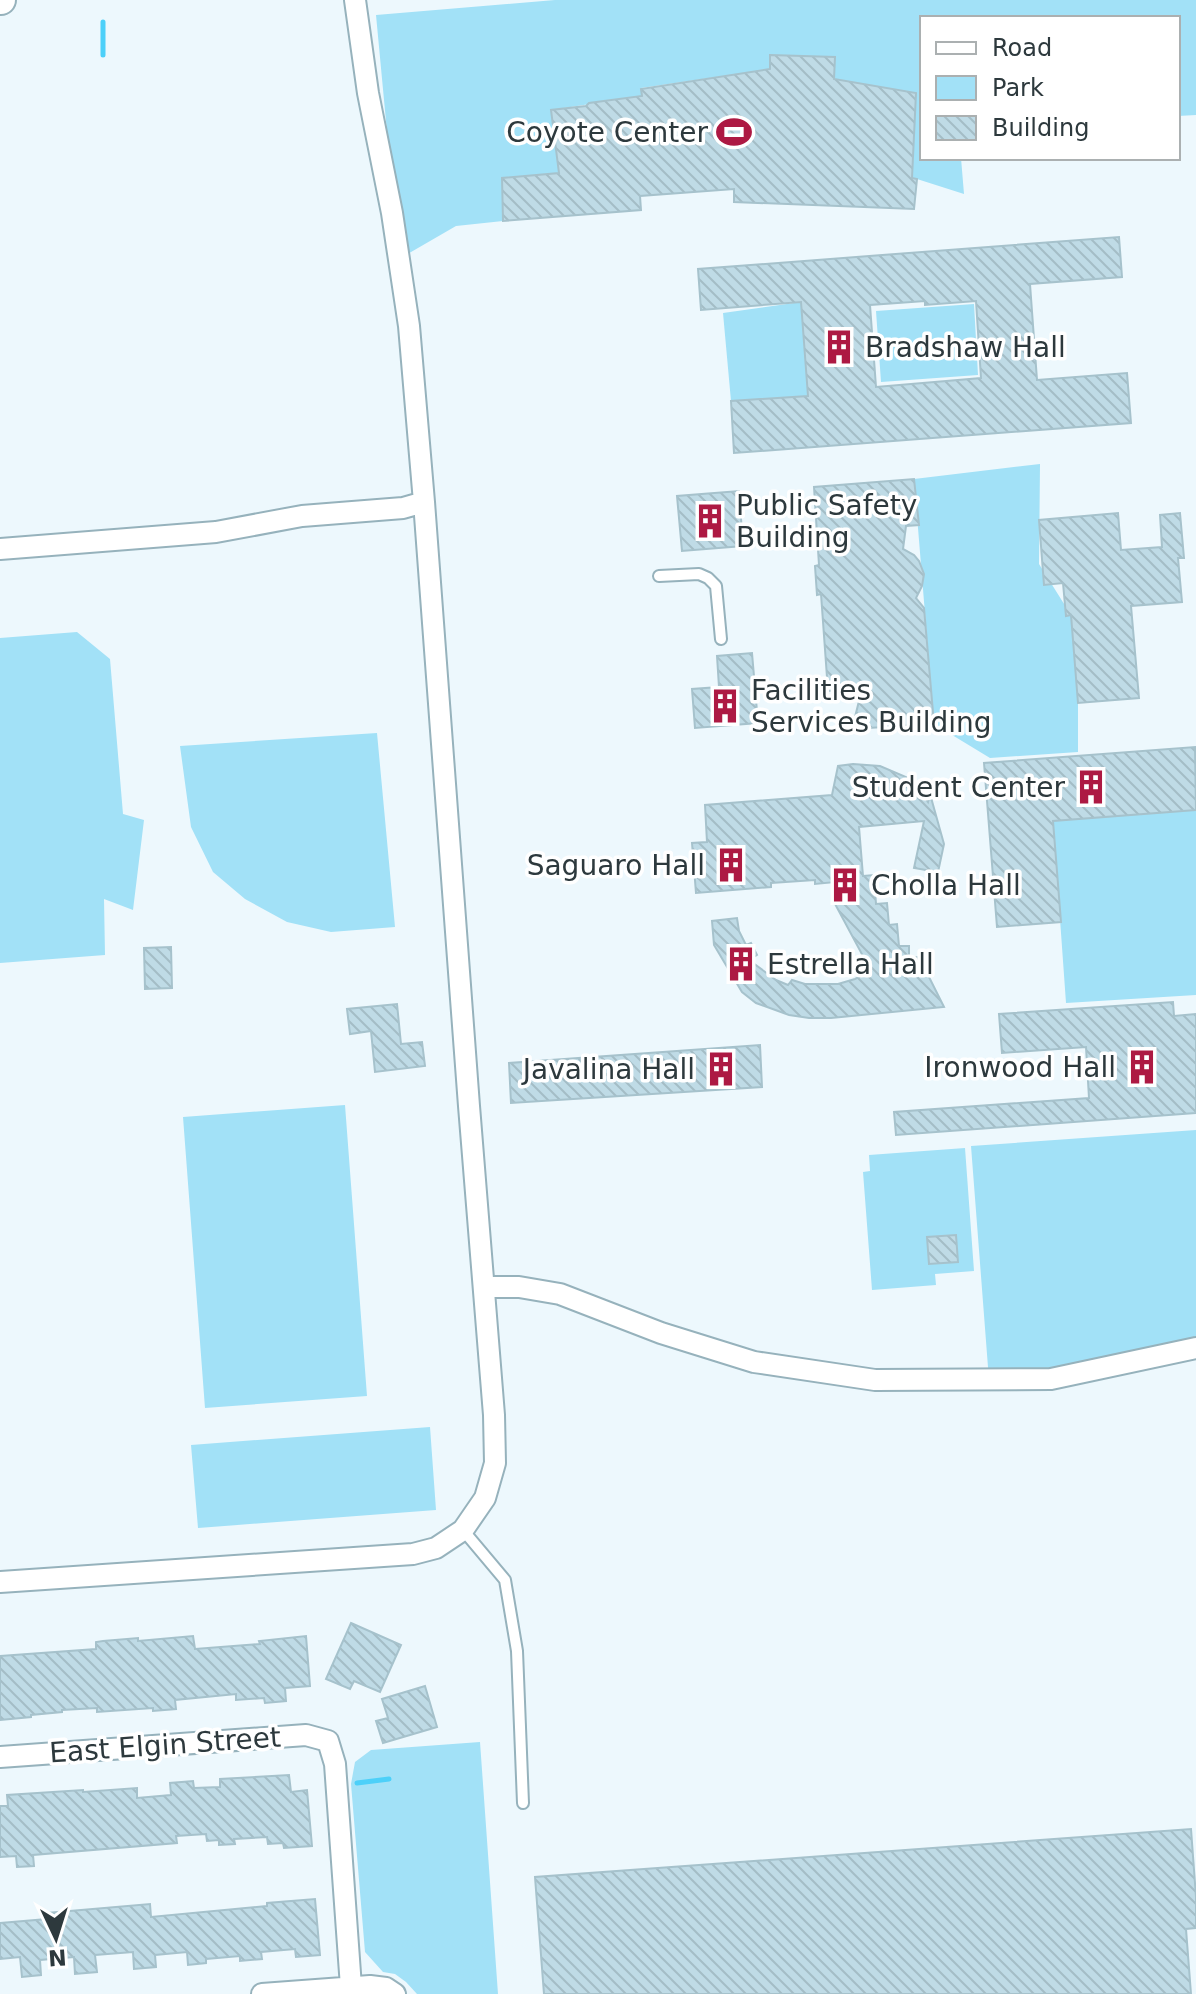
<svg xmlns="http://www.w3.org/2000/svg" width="1196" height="1994" font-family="'DejaVu Sans',sans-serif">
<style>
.green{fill:#a2e1f7}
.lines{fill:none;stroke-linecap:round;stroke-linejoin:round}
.stream{stroke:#4dd0f9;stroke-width:5}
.building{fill:url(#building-back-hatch);stroke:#a6c2cc;stroke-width:2;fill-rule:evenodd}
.lane-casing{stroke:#96b2bc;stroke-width:14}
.street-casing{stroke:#96b2bc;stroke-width:24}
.secondary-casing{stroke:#96b2bc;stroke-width:32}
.lane{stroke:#fff;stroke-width:10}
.street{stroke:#fff;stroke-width:20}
.secondary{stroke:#fff;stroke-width:28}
.labels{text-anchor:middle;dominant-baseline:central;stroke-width:7;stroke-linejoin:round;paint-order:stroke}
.poi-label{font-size:28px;fill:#2d393d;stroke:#fff;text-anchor:end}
.street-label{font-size:28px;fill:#2d393d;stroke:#fff}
</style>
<defs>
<pattern id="building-back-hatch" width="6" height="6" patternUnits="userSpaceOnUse" patternTransform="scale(2)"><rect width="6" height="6" fill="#bfdbe6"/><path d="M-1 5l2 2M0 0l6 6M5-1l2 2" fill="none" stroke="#a4bdc6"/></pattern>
</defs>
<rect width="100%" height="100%" fill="#edf8fd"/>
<path class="green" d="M555 0H1196V115L1178 116V18H922V158H961L964 194 917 179 856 168 863 161 913 162 916 93 834 79V57L771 55 770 69 641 88 642 96 551 110 558 166 566 173 502 178 503 221 456 226 399 259 376 15Z
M801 302 808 396 731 401 723 313Z
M974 304 978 375 881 382 876 311Z
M1040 464 1039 564 1071 615 1078 703V752L990 758 934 724 914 479Z
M77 632 110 659 123 814 144 820 133 910 104 899 105 955 0 963V638Z
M377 733 395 927 331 932 287 922 245 899 213 872 191 827 180 746Z
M1196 810V995L1066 1003 1053 821Z
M345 1105 367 1396 205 1408 183 1117Z
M1196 1130V1348L989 1380 971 1146Z
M965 1148 974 1271 935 1274 936 1285 872 1290 863 1172 870 1171 869 1155Z
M430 1427 436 1510 198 1528 191 1445Z
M480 1742 498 1994H417L406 1982 395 1974 383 1972 365 1952 351 1784 355 1762 371 1750Z"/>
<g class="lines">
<path class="stream" d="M103 22V55
M357 1783 389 1779"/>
</g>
<path class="building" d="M770 55 835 57 834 79 916 93 912 178 917 179 914 209 734 202V189L640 196 641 210 503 221 502 178 559 173 551 110 586 106 589 103 642 96 641 89 770 69Z
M1119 237 1122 277 1030 284 1037 380 1127 373 1131 423 734 453 731 401 808 396 801 302 701 310 698 269ZM925 301V305L976 301 981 378 876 387 870 305Z
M914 479 919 525 906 526 903 549 914 555 919 561 924 574 922 586 916 598 924 608 934 724 852 729 862 689 828 691 821 594 817 595 815 566 819 565 814 487Z
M739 491 743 546 682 551 677 496Z
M1118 513 1121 550 1162 547 1160 515 1180 513 1184 558H1178L1182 602 1131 606 1139 698 1078 703 1071 615 1066 616 1063 583 1044 585 1039 520Z
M752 653 758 723 695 728 692 689 719 687 717 656Z
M1195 747 1196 810 1053 821 1061 922 997 927 984 763Z
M853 764 880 766 906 777 922 793 928 802 930 794 944 844 938 872 914 868 924 821 859 827 863 876 874 875 876 904 887 903 889 925 897 924 899 946H909V958L919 957 944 1007 831 1018H809L789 1015 756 1003 742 992 714 945 712 921 737 918 739 931 746 945 751 943 757 955 749 960 776 980 788 985 792 980 805 984H838L855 979 871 971 834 902H838L835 882 815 884V880L771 883V887L696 893 692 843 707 842 705 805 832 795 838 766Z
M171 947 172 988 145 989 144 948Z
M1173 1002 1174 1016 1196 1014V1113L896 1135 894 1112 1089 1098 1086 1047 1002 1053 999 1014Z
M397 1004 401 1044 422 1042 425 1066 375 1072 371 1031 350 1034 347 1009Z
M760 1045 762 1087 511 1103 509 1063Z
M956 1235 958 1262 929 1264 927 1237Z
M351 1623 401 1645 380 1692 354 1681 350 1689 326 1679Z
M193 1636 195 1649 260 1644 259 1641 306 1636 310 1686 285 1688 286 1701 265 1703 264 1698 236 1700V1694L175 1700 176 1709 153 1711V1708L97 1712V1708L62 1710V1712L31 1715V1717L0 1720V1656L96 1649V1642L103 1641 138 1638V1641Z
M425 1686 437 1727 383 1743 376 1721 388 1718 382 1699Z
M289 1775 291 1792 307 1790 312 1846 284 1848 283 1843 268 1844 267 1837 234 1839 235 1844 219 1845V1840L207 1841 206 1834 176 1836 177 1843 33 1855 34 1866 17 1867 16 1856 0 1857V1806H8L7 1795 83 1790V1792L137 1788V1798L171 1795 170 1783 193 1781 194 1788 220 1787V1779Z
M1191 1829 1196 1897V1928L1186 1929 1191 1994H544L535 1877Z
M315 1899 320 1955 296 1957 295 1949 261 1952 262 1959 240 1961V1956L206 1959V1963L188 1965 187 1952 155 1955 156 1967 134 1969 133 1952 95 1955 97 1972 75 1974 74 1957 40 1960 41 1975 22 1977 20 1957 0 1959V1923L47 1919V1913L150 1904 151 1917 267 1906V1903Z"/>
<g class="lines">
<g class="lane-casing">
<path id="lane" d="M659 576 699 574 708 578 716 586 721 639
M463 1530 505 1580 517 1651 523 1803"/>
</g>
<g class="street-casing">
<path id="street" d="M0 549 216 532 302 516 403 508 424 502
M485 1287H519L560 1294 661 1333 754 1362 875 1380 1051 1379 1196 1348
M0 1582 413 1554 436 1548 463 1530 485 1498 495 1463 494 1415 469 1106 424 502 409 326 392 213 368 93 355 0
M0 1757 306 1735 328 1741 335 1764 351 1987
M262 1994 370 1986 386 1988 395 1994"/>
</g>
<g class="secondary-casing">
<path id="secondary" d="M0 0H1"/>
</g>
<use href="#lane" class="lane"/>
<use href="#street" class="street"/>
<use href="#secondary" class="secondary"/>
</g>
<defs>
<g id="stadium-bare" transform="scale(2.76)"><path d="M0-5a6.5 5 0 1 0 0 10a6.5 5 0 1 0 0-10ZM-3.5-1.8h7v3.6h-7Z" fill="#ad1943" stroke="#fff" stroke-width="2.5" paint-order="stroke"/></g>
<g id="building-bare" transform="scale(2.76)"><path d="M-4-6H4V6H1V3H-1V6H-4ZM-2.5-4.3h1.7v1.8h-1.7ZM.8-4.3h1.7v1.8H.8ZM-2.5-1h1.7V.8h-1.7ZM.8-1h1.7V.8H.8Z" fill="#ad1943" stroke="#fff" stroke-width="2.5" paint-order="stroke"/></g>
</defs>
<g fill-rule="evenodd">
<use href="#stadium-bare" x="734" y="132"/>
<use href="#building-bare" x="839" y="347"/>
<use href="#building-bare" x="710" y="521"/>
<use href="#building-bare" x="725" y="706"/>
<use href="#building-bare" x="1091" y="787"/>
<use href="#building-bare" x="731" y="865"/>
<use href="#building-bare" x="845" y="885"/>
<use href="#building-bare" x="741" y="964"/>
<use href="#building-bare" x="1142" y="1067"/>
<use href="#building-bare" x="721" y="1069"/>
</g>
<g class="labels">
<g class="poi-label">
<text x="708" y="132">Coyote Center</text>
<text x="865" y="347" text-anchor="start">Bradshaw Hall</text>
<text x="736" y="505" text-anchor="start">Public Safety<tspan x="736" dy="32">Building</tspan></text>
<text x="751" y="690" text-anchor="start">Facilities<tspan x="751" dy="32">Services Building</tspan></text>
<text x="1065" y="787">Student Center</text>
<text x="705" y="865">Saguaro Hall</text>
<text x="871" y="885" text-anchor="start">Cholla Hall</text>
<text x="767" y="964" text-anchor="start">Estrella Hall</text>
<text x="1116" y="1067">Ironwood Hall</text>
<text x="695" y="1069">Javalina Hall</text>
</g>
<g class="street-label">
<text transform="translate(165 1745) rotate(-4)">East Elgin Street</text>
</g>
</g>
<rect x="920" y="16" width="260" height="144" fill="#ffffff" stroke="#abb0b1" stroke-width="2"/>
<rect x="936" y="42" width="40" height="12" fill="#ffffff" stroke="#abb0b1" stroke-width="2"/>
<text x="992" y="56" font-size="24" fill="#2d393d">Road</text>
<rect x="936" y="76" width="40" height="24" fill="#a2e1f7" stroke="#abb0b1" stroke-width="2"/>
<text x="992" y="96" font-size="24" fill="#2d393d">Park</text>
<rect x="936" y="116" width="40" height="24" fill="url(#building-back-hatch)" stroke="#abb0b1" stroke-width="2"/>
<text x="992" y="136" font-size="24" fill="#2d393d">Building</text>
<g transform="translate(56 1938) rotate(176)" stroke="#ffffff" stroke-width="6" paint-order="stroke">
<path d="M0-6L14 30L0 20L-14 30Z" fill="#2d393d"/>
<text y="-12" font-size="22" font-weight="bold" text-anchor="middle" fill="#2d393d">N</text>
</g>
</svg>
